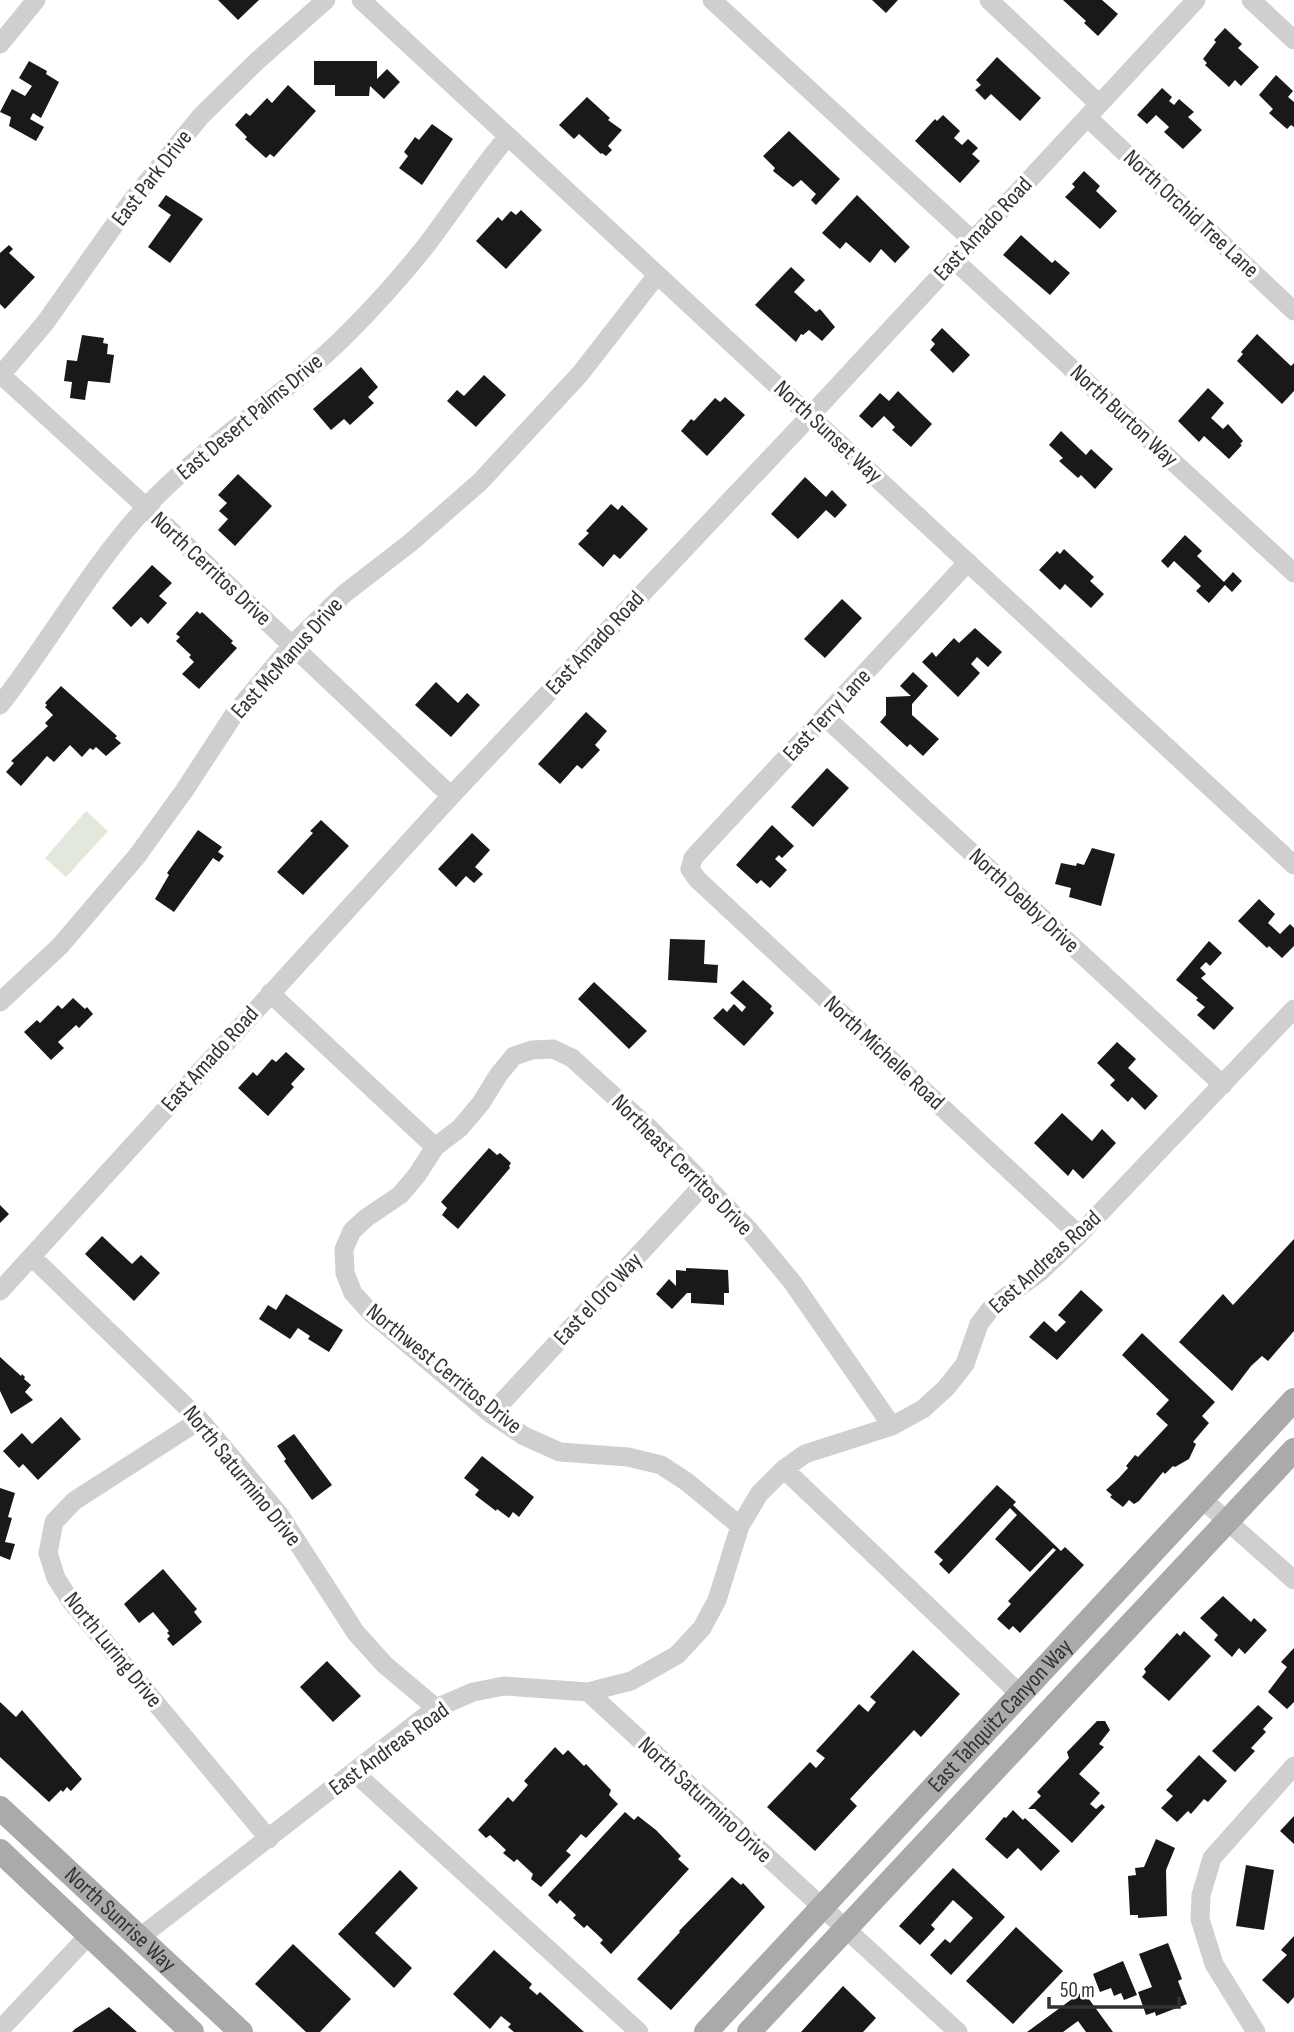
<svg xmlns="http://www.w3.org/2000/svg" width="1294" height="2032" font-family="'Sofia Sans Condensed',sans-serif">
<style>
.green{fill:#e3e8dc}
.building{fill:#191919}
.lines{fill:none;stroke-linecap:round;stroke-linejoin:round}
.minor{stroke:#cfcfcf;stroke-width:19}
.major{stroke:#aaa;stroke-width:24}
.labels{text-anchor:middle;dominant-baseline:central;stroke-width:7;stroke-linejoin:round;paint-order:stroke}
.street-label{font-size:23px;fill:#323232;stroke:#fff}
</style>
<rect width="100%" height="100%" fill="#fff"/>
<path class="green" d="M86 811 108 831 66 877 45 858Z"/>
<path class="building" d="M218 0H259L238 20Z
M872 0H898L886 13Z
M1063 0H1102L1118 14 1098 36 1084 23 1086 21Z
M1225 28 1242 44 1238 48 1259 67 1241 86 1235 80 1229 87 1205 65 1207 63 1203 59 1216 42 1214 40Z
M997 57 1041 98 1020 121 991 94 985 100 975 90 981 85 976 80Z
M29 61 47 71 46 74 59 82 41 118 33 113 30 119 44 127 36 141 9 126 11 117 0 112 12 89 25 96 32 86 19 78Z
M314 61H377V79L387 69 400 82 384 99 370 86 369 96H335V85H314Z
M1276 75 1293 91 1288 97 1294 102V127L1291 125 1287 129 1269 113 1273 109 1259 95Z
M288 85 316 111 274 157 270 154 266 158 245 139 247 137 235 125 246 113 250 116 267 98 272 103Z
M1162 88 1172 97 1169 101 1174 105 1179 99 1194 112 1188 117 1202 130 1183 149 1164 132 1169 127 1156 115 1147 124 1137 115Z
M587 97 610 118 608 120 622 130 608 146 612 150 606 156 602 153 601 154 579 134 574 139 559 125Z
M943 115 960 131 954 138 962 145 968 139 978 148 972 154 980 161 960 183 915 141 935 119 937 121Z
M432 124 453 139 422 185 399 168 408 156 404 152 415 137 419 140Z
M789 131 840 179 816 205 811 200 816 194 801 180 793 187 773 171 775 168 763 156Z
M1084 171 1100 186 1096 191 1117 211 1100 229 1065 197 1075 187 1072 184Z
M166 195 203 219 170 263 148 247 171 215 158 206Z
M857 195 910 247 895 263 881 249 870 263 846 242 840 249 822 233Z
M521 210 542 230 506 269 476 241 498 217 502 221 511 211 516 215Z
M1021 235 1052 263 1055 260 1070 273 1050 295 1003 255Z
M9 245 13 249 9 253 35 277 5 309 0 304V253Z
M791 267 805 280 794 292 816 312 820 309 835 327 822 341 809 330 803 335 801 334 796 342 755 305Z
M942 328 970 355 953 373 930 350 935 344 931 340Z
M1257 334 1291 366 1294 363V391L1282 404 1237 361 1243 354 1241 352Z
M82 335 104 338 103 343 108 344 107 354 114 355 110 383 88 381 85 400 70 398 72 382 64 381 67 360 77 361Z
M361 367 378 387 368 397 374 403 350 425 344 419 331 430 313 409Z
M484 375 506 395 476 427 447 401 457 390 464 396Z
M1208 388 1224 403 1211 418 1223 429 1228 424 1243 441 1240 444 1242 445 1229 459 1204 436 1199 442 1178 421Z
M898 391 932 424 911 447 892 430 895 427 884 416 872 428 859 416 880 393 889 401Z
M725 397 745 415 707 456 681 431 691 419 694 421 715 398 720 402Z
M1061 431 1086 455 1091 449 1113 469 1095 489 1081 475 1078 478 1059 461 1063 458 1049 445Z
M238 474 272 506 235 546 218 530 228 519 219 511 227 503 218 495Z
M805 477 826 497 832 490 847 505 835 518 826 510 798 539 771 514Z
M611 504 618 510 622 505 648 529 620 559 614 554 603 567 578 544 589 533 586 531Z
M1185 535 1202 551 1197 556 1224 582 1233 572 1242 581 1232 592 1225 585 1209 603 1196 591 1201 586 1174 561 1168 568 1161 561Z
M1064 549 1094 577 1090 581 1104 594 1091 608 1065 584 1060 590 1039 570 1057 551 1060 554Z
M152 565 172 583 159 596 167 603 148 624 141 617 131 627 112 608Z
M842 599 862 618 825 658 804 639Z
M197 611 200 614 202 612 233 641 231 643 237 648 199 689 182 674 194 662 189 657 191 655 176 641 180 637 176 634Z
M975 628 1002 652 988 667 977 657 971 664 980 673 958 697 922 662 932 652 936 657 954 638 959 643Z
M913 672 928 686 912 704V715L939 739 923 756 910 744 907 747 880 722 886 715V697L911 696 900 686Z
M436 682 458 703 467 693 480 705 451 737 415 705Z
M61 686 117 736 115 738 121 743 106 756 96 747 93 750 90 748 82 757 70 745 54 762 47 756 21 786 6 772 14 763 11 761 48 726 45 723 53 715 45 707 47 705 45 703Z
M586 712 607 731 595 745 600 750 582 769 577 765 560 784 538 764Z
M827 768 849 788 813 827 791 807Z
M321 820 349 846 303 895 277 872 313 833 310 831Z
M772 825 794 846 782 858 779 855 775 859 787 870 770 888 761 880 757 884 736 865Z
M198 830 222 847 218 852 224 856 219 862 213 858 174 912 155 899 169 875 167 873Z
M472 833 490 850 475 867 483 874 474 883 466 876 456 887 438 869Z
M1092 848 1115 854 1101 906 1069 897 1071 888 1055 884 1061 863 1076 866 1077 863 1084 865Z
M1259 899 1275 914 1268 923 1280 934 1290 924 1294 928V946L1282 958 1269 946 1267 948 1238 921Z
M670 939 705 940 704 964 718 965 717 983 668 980Z
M1209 941 1222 953 1210 966 1206 962 1200 968 1206 974 1201 978 1234 1008 1214 1030 1197 1015 1205 1007 1196 1000 1198 998 1176 980Z
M743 980 772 1006 770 1009 774 1013 744 1046 713 1018 723 1008 727 1012 734 1004 742 1012 746 1007 730 993Z
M594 982 647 1031 629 1049 578 999Z
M73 998 85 1009 87 1007 93 1014 79 1028 76 1025 58 1042 64 1048 51 1060 24 1032 37 1020 40 1023 58 1005 62 1009Z
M1117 1042 1136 1059 1128 1068 1158 1096 1145 1110 1132 1097 1128 1102 1110 1085 1115 1080 1097 1063Z
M286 1052 305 1069 291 1084 294 1087 268 1116 238 1088 253 1072 257 1076 272 1059 276 1062Z
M1062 1113 1092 1141 1102 1129 1116 1143 1083 1179 1073 1169 1068 1176 1034 1143Z
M489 1148 497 1155 500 1153 511 1163 509 1166 510 1168 458 1229 442 1215 447 1208 441 1202Z
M0 1205 9 1214 0 1223Z
M102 1236 132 1264 141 1255 160 1273 134 1301 85 1254Z
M1294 1239V1331L1268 1361 1262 1356 1251 1366 1232 1391 1179 1342 1223 1294 1233 1305Z
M686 1268 728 1270 729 1293H724V1305L691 1303V1293H687L672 1309 656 1294 669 1279 676 1286V1270L686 1271Z
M1081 1290 1103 1310 1057 1360 1029 1337 1044 1321 1056 1332 1066 1322 1058 1315Z
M286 1294 343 1330 329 1352 308 1339 310 1336 298 1328 290 1339 259 1319 268 1305 276 1310Z
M1142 1333 1215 1402 1202 1416 1209 1423 1193 1442 1196 1444 1189 1459 1175 1467 1173 1466 1165 1474 1163 1472 1139 1501 1134 1504 1129 1500 1123 1507 1110 1497 1112 1495 1106 1490 1119 1478 1128 1468 1126 1466 1135 1455 1138 1457 1168 1425 1156 1414 1169 1400 1122 1355Z
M0 1357 21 1376 22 1374 25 1377 24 1379 31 1385 25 1392 33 1400 11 1414 0 1391Z
M61 1417 81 1439 38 1480 23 1464 19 1468 3 1451 22 1433 32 1444Z
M294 1434 332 1485 312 1500 284 1461 286 1459 277 1446Z
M482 1456 534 1497 519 1517 513 1512 509 1518 497 1509 496 1511 475 1495 479 1490 464 1478Z
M997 1485 1016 1502 1013 1505 1061 1551 1065 1547 1084 1565 1020 1633 1013 1626 1009 1630 997 1619 1011 1604 1008 1601 1056 1550 1053 1548 1030 1572 995 1539 1017 1515 1010 1508 949 1574 939 1564 943 1560 934 1552Z
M0 1488 15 1493 8 1517 12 1518 5 1542 15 1544 10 1560 0 1556Z
M163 1569 197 1609 194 1612 202 1622 173 1646 167 1639 170 1636 167 1633 169 1631 153 1612 139 1623 124 1604Z
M1223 1596 1251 1622 1254 1618 1267 1630 1245 1654 1239 1648 1232 1657 1214 1640 1218 1635 1200 1618Z
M1184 1631 1211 1656 1169 1701 1142 1677 1146 1672 1144 1669 1177 1633 1180 1636Z
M1294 1648V1702L1287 1709 1268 1692 1287 1667 1281 1662Z
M913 1650 960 1694 921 1737 914 1730 850 1799 857 1806 815 1851 767 1807 810 1762 816 1768 825 1758 816 1751 859 1704 868 1712 876 1702 870 1697Z
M327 1661 361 1696 333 1722 300 1687Z
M0 1702 16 1717 22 1710 82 1779 71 1791 67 1787 63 1792 61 1790 49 1802 0 1757Z
M1258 1705 1273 1718 1263 1729 1266 1732 1251 1748 1255 1751 1235 1772 1212 1751Z
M1097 1721H1105L1110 1730 1099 1744 1104 1747 1079 1774 1100 1793 1090 1804 1096 1809 1102 1804 1105 1807 1072 1843 1035 1809H1028L1041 1796 1037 1792 1069 1758 1067 1752Z
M555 1747 563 1755 568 1750 584 1766 586 1764 611 1790 609 1795 618 1804 586 1838 581 1834 566 1851 571 1855 541 1887 531 1879 533 1874 517 1859 514 1862 503 1853 506 1850 490 1835 486 1838 478 1830 508 1797 513 1802 528 1785 524 1781Z
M1199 1755 1227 1781 1208 1802 1204 1799 1191 1814 1188 1811 1177 1822 1161 1808 1173 1796 1166 1790Z
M1013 1810 1023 1820 1025 1818 1060 1851 1041 1871 1018 1848 1007 1859 985 1839 1004 1817 1006 1818Z
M625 1812 634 1820 638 1816 656 1830 681 1856 678 1859 689 1869 611 1954 600 1943 603 1940 587 1925 584 1928 573 1918 576 1915 560 1900 557 1904 548 1895Z
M1294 1816V1844L1280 1831Z
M1156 1839 1175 1848 1166 1870 1167 1916 1138 1918V1915H1130L1128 1876 1136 1875 1135 1868 1144 1867Z
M1246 1865 1274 1870 1264 1930 1236 1926Z
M953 1868 1005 1917 951 1975 930 1955 945 1939 950 1943 973 1918 953 1900 931 1925 935 1929 920 1945 899 1926Z
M400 1870 418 1888 375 1933 412 1968 394 1988 338 1934Z
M732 1877 741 1885 743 1883 765 1907 671 2010 637 1979 680 1932 679 1931Z
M1016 1927 1063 1971 1013 2024 966 1981Z
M1294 1936V1997L1288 2004 1262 1980 1287 1955 1281 1950Z
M1168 1943 1182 1979 1178 1981 1187 2004 1156 2016 1155 2012 1146 2015 1138 1992 1152 1987 1139 1954Z
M293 1944 351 1999 320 2032H306L255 1984Z
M494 1950 532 1984 529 1988 537 1995 540 1992 584 2032H514L508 2027 511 2024 501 2016 490 2029 453 1994Z
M1123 1961 1137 1995 1124 2000 1121 1993 1114 1996 1111 1988 1100 1992 1093 1974Z
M843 1986 876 2018 863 2032H801Z
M1083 1991 1113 2032H1086L1078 2021 1063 2032H1027Z
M109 2007 137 2032H72L75 2029Z"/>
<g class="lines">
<path class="minor" d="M361 0 1294 865
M712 0 972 240
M989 0 1099 104
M1251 0 1294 40
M0 44 36 0
M1087 117 1294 311
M954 260 1294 573
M0 374 146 507 451 796
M0 376 45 323 130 203 201 116 256 62 326 0
M968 562 693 858 690 869 697 879 1079 1235
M0 705C50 641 90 568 145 508 206 443 284 397 347 334 374 307 401 277 425 247 453 210 478 172 508 136
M825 717 1223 1085
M270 993 435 1147
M0 1002 60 946 137 856 184 791 235 713 292 645 344 594 410 543 480 482 580 374 657 275
M32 1257 200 1420 279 1514 356 1633 385 1665 436 1708
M0 1291 451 796 810 416 1196 0
M491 1414 705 1183
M200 1420 74 1501 54 1522 48 1553 56 1578 70 1600 269 1839
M784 1469 1020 1694
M1202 1499 1294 1580
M740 1526 687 1482 661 1465 628 1457 560 1452 524 1436 491 1414 371 1313 353 1293 345 1273 344 1249 352 1231 366 1218 400 1195 417 1175 435 1147 460 1128 481 1103 499 1074 514 1056 532 1050 553 1049 572 1058 649 1128 750 1231 793 1283 892 1426
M588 1692 958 2032
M355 1773 639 2032
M139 1938 436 1708 473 1692 504 1686 588 1692 631 1681 677 1655 702 1628 717 1600 740 1526 759 1494 784 1469 805 1454 892 1426 923 1409 946 1388 965 1364 979 1324 992 1307 1040 1272 1079 1235 1294 1009
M0 2030 89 1935
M1256 2032 1214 1964 1200 1919 1201 1895 1212 1858 1294 1766"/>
<g class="major">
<path id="s1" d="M0 1808 241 2032"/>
<path d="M0 1851 192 2032"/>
<path id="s2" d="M706 2032 1294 1400"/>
<path d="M749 2032 1294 1450"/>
</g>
</g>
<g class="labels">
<g class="street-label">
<text transform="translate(152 178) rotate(-52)">East Park Drive</text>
<text transform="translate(1191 214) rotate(43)">North Orchid Tree Lane</text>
<text transform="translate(983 229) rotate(-47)">East Amado Road</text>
<text transform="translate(1124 416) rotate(43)">North Burton Way</text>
<text transform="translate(250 417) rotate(-40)">East Desert Palms Drive</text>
<text transform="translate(828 432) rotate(43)">North Sunset Way</text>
<text transform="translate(211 569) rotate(43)">North Cerritos Drive</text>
<text transform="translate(595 643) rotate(-47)">East Amado Road</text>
<text transform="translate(287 658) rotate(-48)">East McManus Drive</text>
<text transform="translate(827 715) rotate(-47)">East Terry Lane</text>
<text transform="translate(1024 901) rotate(43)">North Debby Drive</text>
<text transform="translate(884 1053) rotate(43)">North Michelle Road</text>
<text transform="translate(210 1059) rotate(-48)">East Amado Road</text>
<text transform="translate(682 1165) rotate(45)">Northeast Cerritos Drive</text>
<text transform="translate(1045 1262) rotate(-42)">East Andreas Road</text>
<text transform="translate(598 1299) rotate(-47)">East el Oro Way</text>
<text transform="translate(444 1369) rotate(39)">Northwest Cerritos Drive</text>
<text transform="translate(242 1476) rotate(51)">North Saturmino Drive</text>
<text transform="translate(113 1650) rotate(51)">North Luring Drive</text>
<text stroke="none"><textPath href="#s2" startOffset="432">East Tahquitz Canyon Way</textPath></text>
<text transform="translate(389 1749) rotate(-36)">East Andreas Road</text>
<text transform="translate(705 1800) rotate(43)">North Saturmino Drive</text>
<text stroke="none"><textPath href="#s1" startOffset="164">North Sunrise Way</textPath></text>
</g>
</g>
<path d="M1049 1997v10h130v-10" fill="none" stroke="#323232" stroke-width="3.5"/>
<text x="1060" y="1997" font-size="21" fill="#323232" stroke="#ffffff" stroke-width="5" paint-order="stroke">50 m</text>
</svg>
